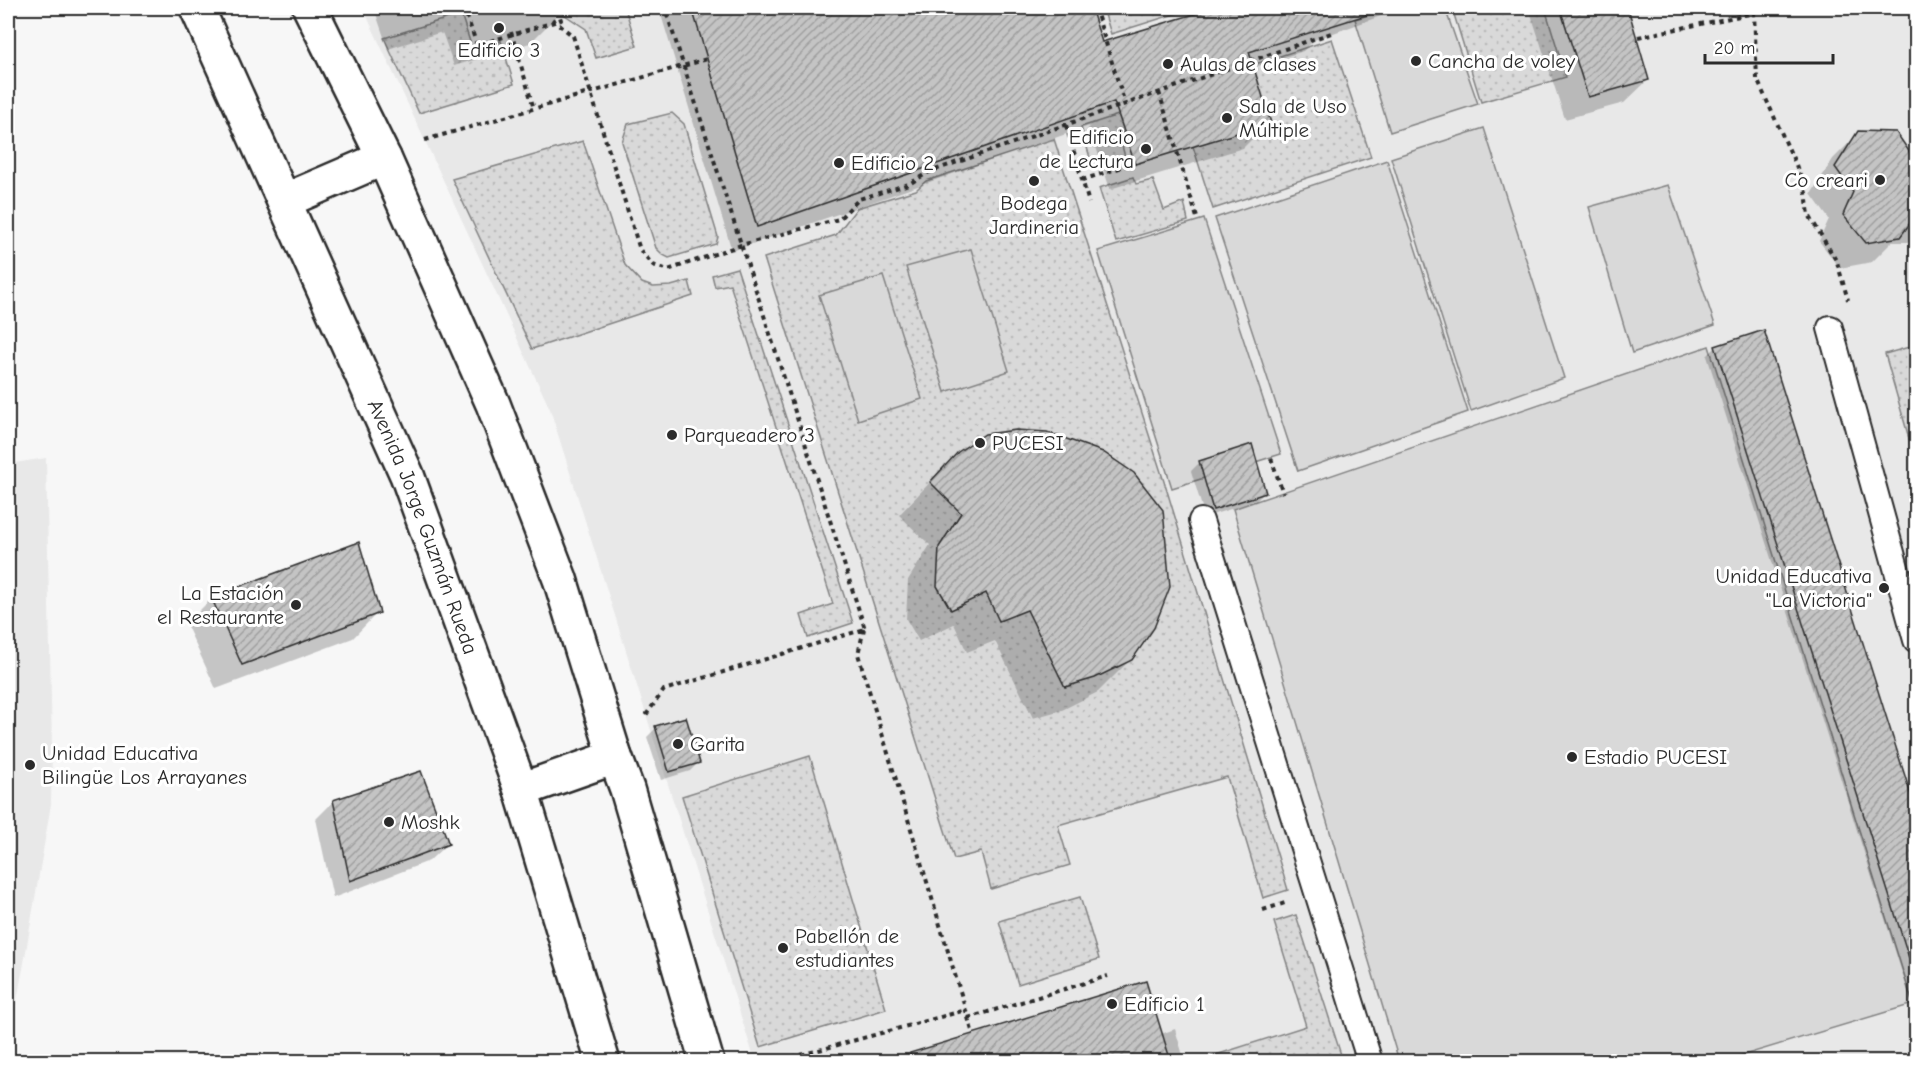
<svg xmlns="http://www.w3.org/2000/svg" width="1924" height="1069" font-family="'Comic Neue',sans-serif">
<style>
.built{fill:#e8e8e8}
.green{fill:url(#green-dots);stroke:#828282;stroke-width:1.5}
.pitch{fill:#d9d9d9;stroke:#828282;stroke-width:1.5}
.shadow{fill:#0003}
.building{fill:url(#building-hatch);stroke:#2b2b2b;stroke-width:1.5}
.lines{fill:none;stroke-linecap:round;stroke-linejoin:round}
.service-casing{stroke:#2b2b2b;stroke-width:28}
.minor-casing{stroke:#2b2b2b;stroke-width:38}
.path{stroke:#2b2b2b;stroke-width:4;stroke-dasharray:4.5 4.5;stroke-linecap:butt}
.service{stroke:#fff;stroke-width:24}
.minor{stroke:#fff;stroke-width:33}
.poi-dot{fill:#2b2b2b;stroke:#fff;stroke-width:2}
.labels{text-anchor:middle;dominant-baseline:central;stroke-width:6;stroke-linejoin:round;paint-order:stroke}
.poi-label{font-size:21px;fill:#2b2b2b;stroke:#fff;text-anchor:start}
.street-label{font-size:21px;fill:#2b2b2b;stroke:#fff}
</style>
<defs>
<pattern id="green-dots" width="8" height="8" patternUnits="userSpaceOnUse" patternTransform="scale(1.5)"><rect width="8" height="8" fill="#d9d9d9"/><path d="M2 2h.1M6 6h.1" fill="none" stroke="#bababa" stroke-width="1.8" stroke-linecap="round"/></pattern>
<pattern id="building-hatch" width="6" height="6" patternUnits="userSpaceOnUse" patternTransform="scale(1.5)"><rect width="6" height="6" fill="#c4c4c4"/><path d="M-1 1l2-2M0 6l6-6M5 7l2-2" fill="none" stroke="#9f9f9f"/></pattern>
</defs>
<rect width="100%" height="100%" fill="#f7f7f7"/>
<filter id="ink" filterUnits="userSpaceOnUse"><feTurbulence type="fractalNoise" baseFrequency=".0167" numOctaves="2"/><feDisplacementMap in="SourceGraphic" scale="12" xChannelSelector="R" yChannelSelector="G"/><feConvolveMatrix kernelMatrix="1 2 1 2 8 2 1 2 1" color-interpolation-filters="sRGB"/></filter>
<g filter="url(#ink)">
<path class="built" d="M363 8H1916V1061H755L550 409Z
M46 458 52 747 51 804 24 963 12 1026 8 1043V464Z"/>
<path class="green" d="M560 8H625L637 46 596 58 586 29 562 13Z
M1103 8H1190L1191 9 1111 34Z
M1452 8H1545L1566 77 1481 102Z
M461 14 473 51 501 41 514 84 419 113 384 38Z
M1332 39 1371 157 1213 209 1175 90Z
M1152 104 1158 122 1119 134 1125 157 1093 168 1081 127Z
M672 113 684 124 718 237 716 244 669 258 663 255 656 248 622 142 628 124Z
M1054 139 1168 494 1288 890 1263 898 1227 777 1058 825 1070 865 991 889 981 852 954 859 764 258 836 235 857 208 916 190 926 181Z
M583 141 625 265 642 283 653 287 671 286 689 281 693 296 532 349 452 179Z
M1133 177 1136 184 1153 180 1164 210 1184 202 1188 221 1116 242 1099 188Z
M737 268 853 623 808 638 801 615 833 604 730 284 715 287 712 275Z
M1916 345V463L1885 354Z
M810 756 886 1009 760 1047 682 796Z
M1080 897 1099 959 1018 984 999 921Z
M1296 915 1343 1061H1197L1306 1026 1274 922Z"/>
<path class="pitch" d="M1393 8H1445L1478 104 1390 132 1355 19Z
M1484 128 1564 378 1471 411 1391 158Z
M1387 160 1468 412 1298 471 1215 218Z
M1668 185 1715 325 1632 353 1589 207Z
M1204 219 1281 454 1172 488 1098 251Z
M971 249 1009 371 945 392 906 267Z
M883 276 922 399 858 420 819 295Z
M1709 346 1913 1004 1724 1061H1399L1233 509Z"/>
<path class="shadow" d="M374 8H553L556 17 530 43 454 66 442 32 388 49Z
M659 8H1090L1101 44 1219 8H1397L1392 12 1314 40 1303 51 1252 68 1269 122 1243 148 1110 189 1089 126 732 251Z
M1529 8H1627L1648 80 1624 103 1565 119Z
M1859 133 1911 156H1916V235L1910 242H1892L1872 262 1840 268 1819 241 1829 219 1811 194 1833 159Z
M1763 332 1916 819V1017L1707 356 1715 348Z
M958 453 1131 659 1098 692 1062 710 1033 718 995 641 967 652 954 624 919 641 906 619 908 580 930 545 899 515Z
M1200 462 1265 492 1256 501 1205 517 1191 471Z
M212 598 378 612 353 638 216 689 186 624Z
M656 728 699 762 690 771 661 780 647 737Z
M334 801 447 844 429 861 333 898 316 819Z
M1145 983 1161 1034 1175 1029 1185 1062H884Z"/>
<path class="building" d="M692 8H1091L1102 42 1214 8H1365L1366 15 1249 52 1271 123 1135 164 1114 102 757 227Z
M1560 8H1628L1649 80 1588 97Z
M1858 131 1896 132 1917 163V214L1900 237 1866 243 1843 215 1853 192 1835 167Z
M1764 330 1917 814V957L1909 958 1715 346Z
M1016 430 1047 432 1103 452 1134 473 1163 510 1170 587 1154 628 1132 660 1095 678 1065 687 1027 610 999 621 986 593 951 610 937 586 939 547 961 513 930 482 958 452 985 434Z
M1252 444 1266 493 1213 510 1199 461Z
M359 542 380 613 242 665 211 597Z
M686 717 700 763 669 772 655 726Z
M421 771 449 844 350 881 333 800Z
M1146 981 1171 1062H911L910 1053Z"/>
<g class="lines">
<g class="service-casing">
<path id="service" d="M1830 328 1916 640
M1201 521 1370 1062"/>
</g>
<g class="minor-casing">
<g id="minor">
<path id="s1" d="M197 8 407 475 521 790 603 1062"/>
<path d="M310 8 384 158 493 404 560 579 615 757 627 789 707 1062"/>
<path d="M284 201 384 158"/>
<path d="M521 790 615 757"/>
</g>
</g>
<path class="path" d="M1095 8 1125 104
M469 10 465 11 477 45 561 20 557 8
M552 19 573 36 640 250 653 265 668 270 741 245 839 219 859 199 909 184 929 172 1334 32
M511 32 534 109
M1638 37 1754 13 1757 79 1796 165 1806 193 1809 215 1837 262 1848 300
M1159 92 1198 221
M1066 125 1089 203
M425 140 707 59
M1082 180 1135 163
M1271 458 1283 493
M864 629 858 654 973 1034
M646 715 664 690 865 629 665 8
M1263 910 1285 903
M968 1018 1108 976
M775 1062 966 1010"/>
<use href="#service" class="service"/>
<use href="#minor" class="minor"/>
</g>
</g>
<g class="poi-dot">
<circle cx="499" cy="28" r="6"/>
<circle cx="1416" cy="61" r="6"/>
<circle cx="1168" cy="64" r="6"/>
<circle cx="1227" cy="118" r="6"/>
<circle cx="1146" cy="149" r="6"/>
<circle cx="839" cy="163" r="6"/>
<circle cx="1880" cy="180" r="6"/>
<circle cx="1034" cy="181" r="6"/>
<circle cx="672" cy="435" r="6"/>
<circle cx="980" cy="443" r="6"/>
<circle cx="1884" cy="588" r="6"/>
<circle cx="296" cy="605" r="6"/>
<circle cx="678" cy="744" r="6"/>
<circle cx="1572" cy="757" r="6"/>
<circle cx="30" cy="765" r="6"/>
<circle cx="389" cy="822" r="6"/>
<circle cx="783" cy="948" r="6"/>
<circle cx="1112" cy="1004" r="6"/>
</g>
<g class="labels">
<g class="poi-label">
<text x="499" y="50" text-anchor="middle">Edificio 3</text>
<text x="1428" y="61">Cancha de voley</text>
<text x="1180" y="64">Aulas de clases</text>
<text x="1239" y="106">Sala de Uso<tspan x="1239" dy="24">Múltiple</tspan></text>
<text x="1134" y="137" text-anchor="end">Edificio<tspan x="1134" dy="24">de Lectura</tspan></text>
<text x="851" y="163">Edificio 2</text>
<text x="1868" y="180" text-anchor="end">Co creari</text>
<text x="1034" y="203" text-anchor="middle">Bodega<tspan x="1034" dy="24">Jardineria</tspan></text>
<text x="684" y="435">Parqueadero 3</text>
<text x="992" y="443">PUCESI</text>
<text x="1872" y="576" text-anchor="end">Unidad Educativa<tspan x="1872" dy="24">"La Victoria"</tspan></text>
<text x="284" y="593" text-anchor="end">La Estación<tspan x="284" dy="24">el Restaurante</tspan></text>
<text x="690" y="744">Garita</text>
<text x="42" y="753">Unidad Educativa<tspan x="42" dy="24">Bilingüe Los Arrayanes</tspan></text>
<text x="1584" y="757">Estadio PUCESI</text>
<text x="401" y="822">Moshk</text>
<text x="795" y="936">Pabellón de<tspan x="795" dy="24">estudiantes</tspan></text>
<text x="1124" y="1004">Edificio 1</text>
</g>
<g class="street-label">
<text stroke="none"><textPath href="#s1" startOffset="566">Avenida Jorge Guzmán Rueda</textPath></text>
</g>
</g>
<rect width="1924" height="1069" fill="none" stroke="#fff" stroke-width="30"/>
<rect x="15" y="15" width="1894" height="1039" fill="none" stroke="#2b2b2b" stroke-width="2" filter="url(#ink)"/>
<path d="M1705 54v9h128v-9" fill="none" stroke="#2b2b2b" stroke-width="3"/>
<text x="1714" y="54" font-size="18" fill="#2b2b2b" stroke="#ffffff" stroke-width="4.5" paint-order="stroke">20 m</text>
</svg>
